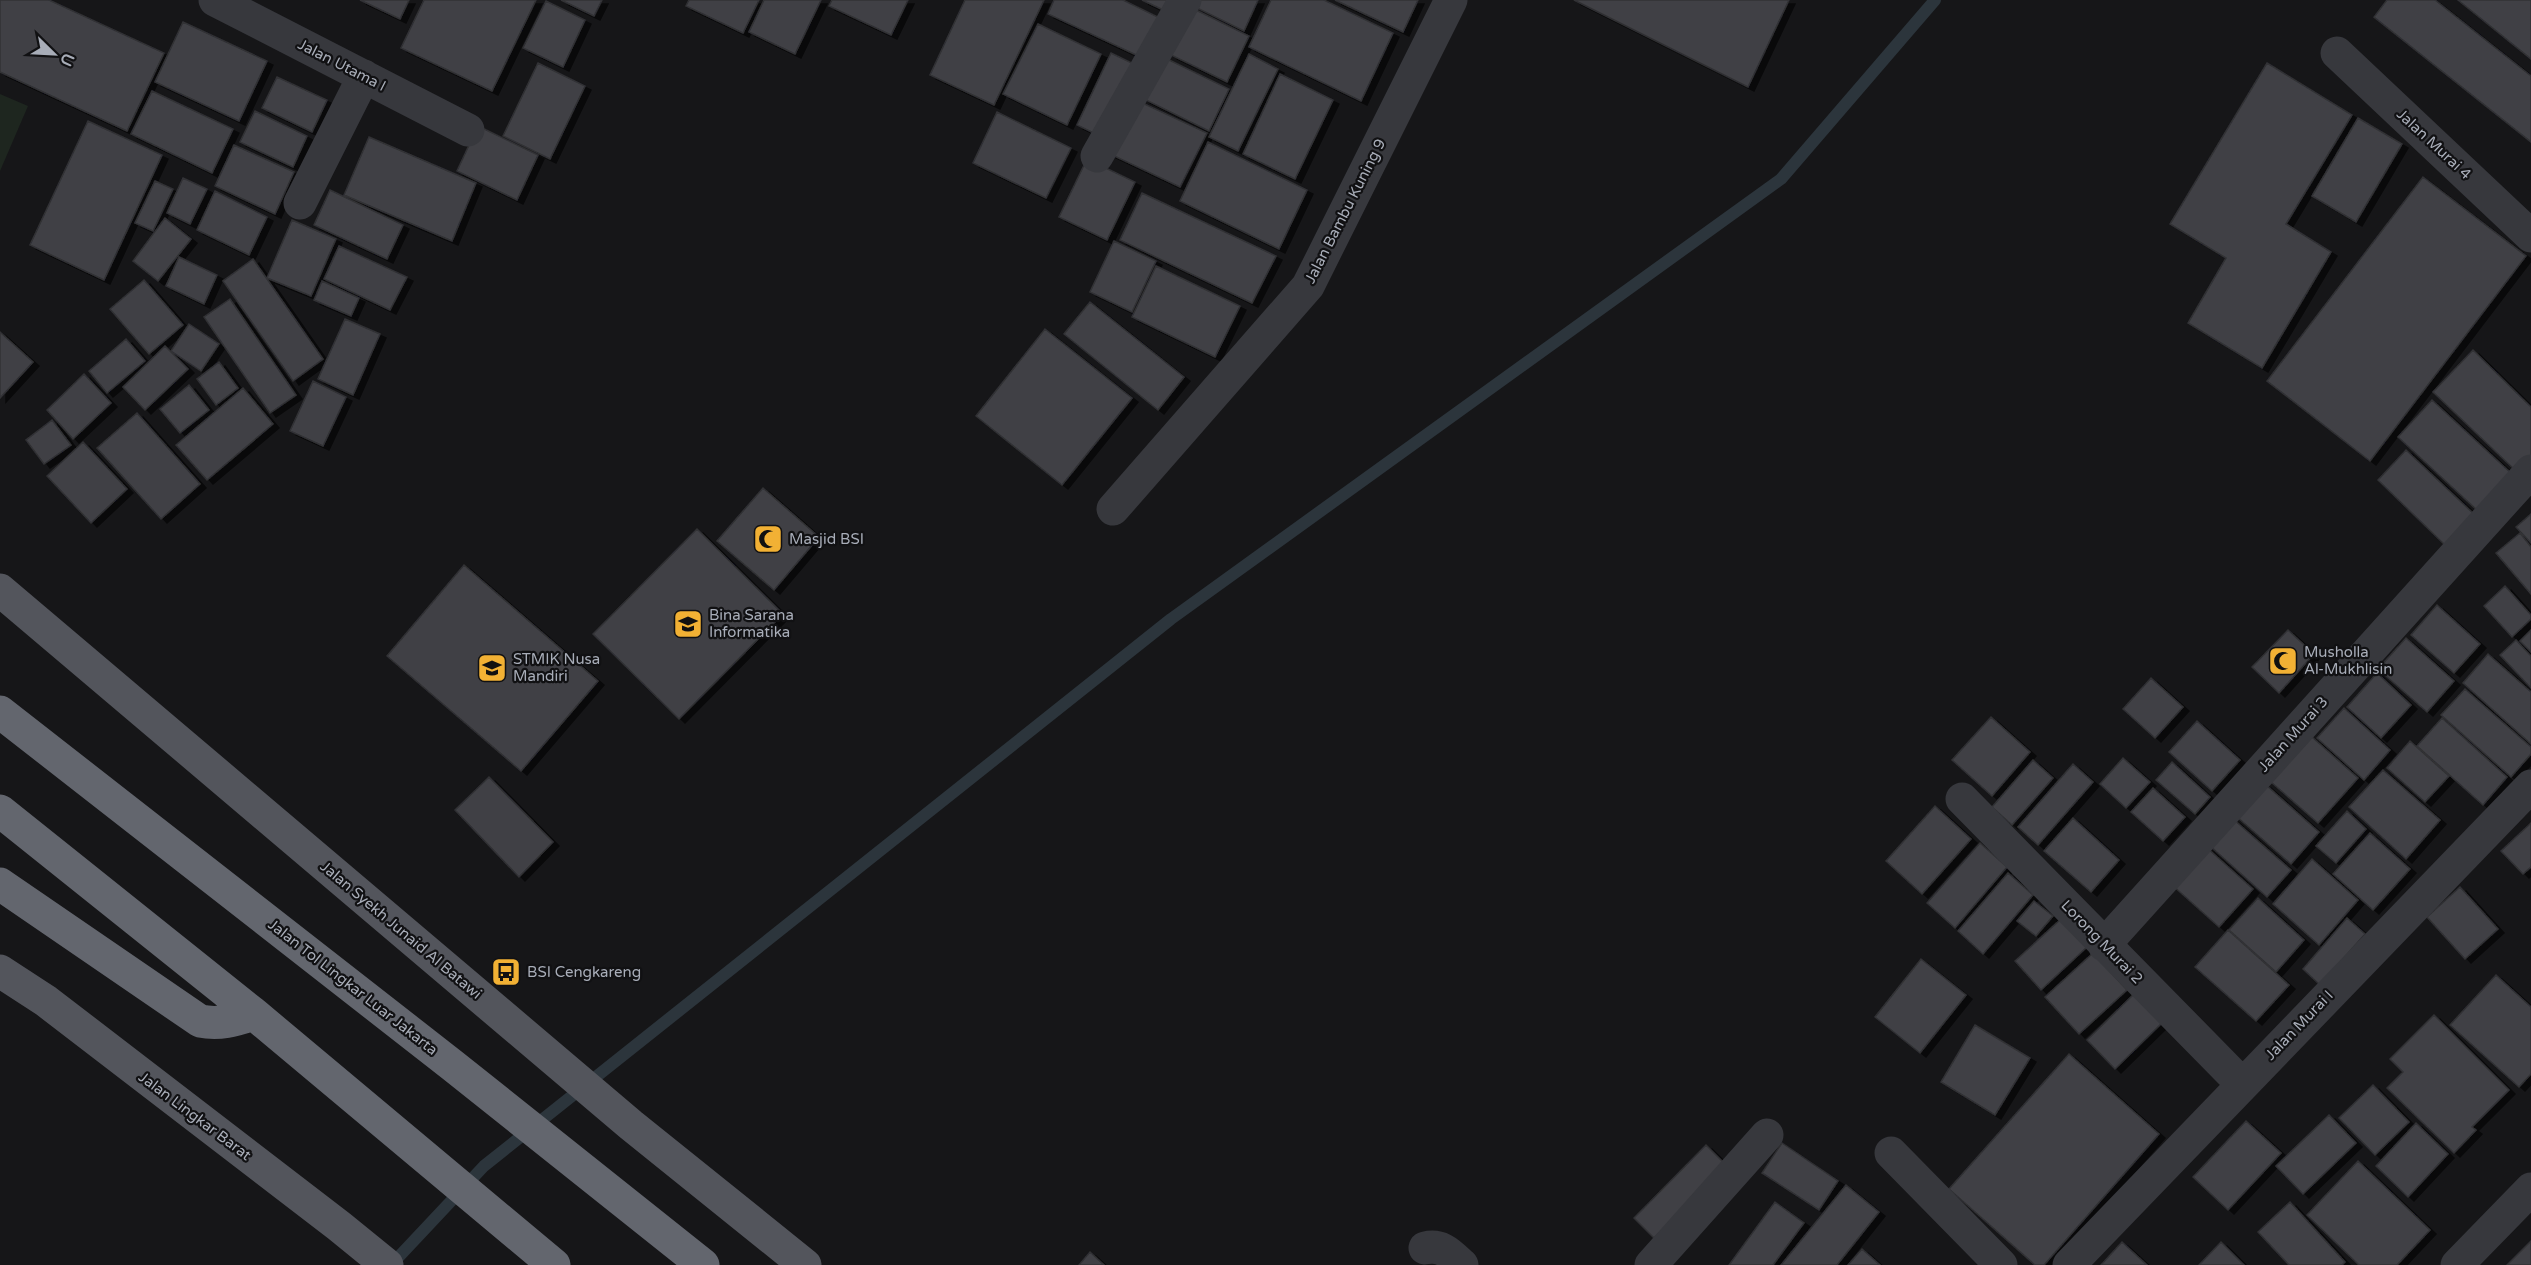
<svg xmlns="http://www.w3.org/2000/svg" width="2531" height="1265" font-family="'Varela Round',sans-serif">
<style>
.green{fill:#1e261f}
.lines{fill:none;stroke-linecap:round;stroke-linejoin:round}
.stream{stroke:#2c353c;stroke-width:12}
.building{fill:#404145;stroke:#303034;stroke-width:1.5;filter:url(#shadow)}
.minor{stroke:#37383d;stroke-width:33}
.tertiary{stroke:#37383d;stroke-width:33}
.primary{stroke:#53555c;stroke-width:33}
.motorway{stroke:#63666e;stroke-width:33}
.labels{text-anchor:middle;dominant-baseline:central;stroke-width:4.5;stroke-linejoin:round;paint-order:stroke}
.street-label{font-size:15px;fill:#a8adb8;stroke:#111113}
.poi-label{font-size:15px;fill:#a8adb8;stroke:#111113;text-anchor:start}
</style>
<defs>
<filter id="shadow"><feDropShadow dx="6" dy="4" stdDeviation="0" flood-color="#0009"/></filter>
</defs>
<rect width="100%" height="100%" fill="#161618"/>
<path class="green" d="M0 94 28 106 0 171Z"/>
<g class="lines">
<path class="stream" d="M391 1265 484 1166 1171 619 1781 179 1935 0"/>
</g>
<path class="building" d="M0 0H49L164 53 127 131 0 72Z
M360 0H409L400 19Z
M424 0H536L492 91 401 48Z
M561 0H602L594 16Z
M689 0H759L743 33 686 6Z
M764 0H821L795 54 749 32Z
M832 0H908L891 35 829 6Z
M965 0H1044L994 105 930 75Z
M1054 0H1123L1166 21 1147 60 1048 14Z
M1142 0H1184L1176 16Z
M1200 0H1258L1244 31 1197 8Z
M1271 0H1324L1393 33 1361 101 1249 47Z
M1335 0H1418L1403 32Z
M1574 0H1789L1748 87Z
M2387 0H2435L2531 76V142L2374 17Z
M2458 0H2531V59Z
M546 1 585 20 563 67 523 48Z
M1194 9 1249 36 1227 82 1171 55Z
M183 22 267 61 239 121 155 82Z
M1038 24 1101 54 1067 125 1003 94Z
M1111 53 1138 66 1104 138 1077 125Z
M1249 54 1278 69 1238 151 1209 137Z
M1163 57 1229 89 1209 131 1144 99Z
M538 63 585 86 550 159 503 136Z
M2267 63 2352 115 2286 224 2331 252 2262 368 2188 323 2226 258 2170 224Z
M1280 74 1333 100 1295 179 1243 154Z
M277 77 327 100 312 132 262 108Z
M152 91 233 129 212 173 131 134Z
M1136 100 1207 133 1180 187 1110 154Z
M255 111 307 136 293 167 240 142Z
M997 112 1071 148 1046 198 973 163Z
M2358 118 2402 144 2356 222 2312 196Z
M88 121 162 155 104 280 30 245Z
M478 126 538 155 517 200 457 171Z
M369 137 476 183 452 241 344 195Z
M1208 142 1307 190 1279 249 1180 201Z
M234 145 294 172 275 214 215 186Z
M1087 159 1135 182 1107 240 1059 217Z
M2423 177 2526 256 2370 461 2267 381Z
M183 178 207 189 190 224 167 213Z
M155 181 173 189 153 231 135 223Z
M330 190 403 225 387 259 314 225Z
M215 191 267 217 249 255 197 230Z
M1142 193 1276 256 1252 303 1120 240Z
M165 218 191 239 158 281 133 261Z
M292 220 336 239 311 296 267 278Z
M1114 241 1156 261 1132 312 1090 292Z
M339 246 407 277 390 310 324 279Z
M179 257 217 275 204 304 166 286Z
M253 259 323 359 293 381 223 281Z
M1156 266 1240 306 1215 357 1132 317Z
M144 280 183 325 149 354 110 309Z
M322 281 359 298 351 316 314 300Z
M230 299 296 395 270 413 204 317Z
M1090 302 1184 377 1158 410 1064 334Z
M345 319 380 334 353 395 318 379Z
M189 324 219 344 201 371 171 351Z
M1045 329 1132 398 1062 485 976 416Z
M0 332 33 362 0 398Z
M126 339 145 361 107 393 89 371Z
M165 346 188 369 145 410 123 387Z
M2473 350 2531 407V456L2516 471 2433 392Z
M219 362 238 388 216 405 197 379Z
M84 374 111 403 73 439 47 410Z
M313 381 346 397 323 446 290 431Z
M189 385 209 410 180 433 160 409Z
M243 388 273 424 207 480 176 445Z
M2432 400 2512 474 2478 511 2398 437Z
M137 413 200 484 161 519 97 448Z
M52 420 71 445 44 464 26 440Z
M83 442 127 489 91 523 47 476Z
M2406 450 2476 516 2447 547 2378 480Z
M763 488 819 537 774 590 717 541Z
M2531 514V543L2516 527Z
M697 529 783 614 679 719 593 634Z
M2520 533 2531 547V594L2496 553Z
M464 565 598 681 521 771 387 656Z
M2505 586 2531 615V619L2512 637 2484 606Z
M2437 605 2480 644 2454 673 2411 635Z
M2288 630 2314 654 2279 693 2252 667Z
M2531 630V652L2520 641Z
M2406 638 2454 681 2427 712 2378 669Z
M2516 640 2531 656V688L2500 655Z
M2488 654 2531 692V744L2463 683Z
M2377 673 2411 705 2381 738 2347 707Z
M2151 678 2183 707 2155 738 2123 709Z
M2465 689 2531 747V754L2511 777 2441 715Z
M2344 708 2390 750 2364 780 2317 738Z
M1991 717 2030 752 1992 796 1952 760Z
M2442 718 2507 777 2483 805 2417 746Z
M2197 721 2240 760 2212 791 2169 752Z
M2312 737 2358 778 2318 823 2271 782Z
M2410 741 2449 776 2425 802 2387 768Z
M2123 758 2150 782 2126 808 2100 784Z
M2033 760 2053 778 2012 825 1992 807Z
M2172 762 2210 797 2195 814 2156 780Z
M2073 764 2093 782 2038 845 2018 827Z
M2383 770 2440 820 2406 859 2349 807Z
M489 777 553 842 519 877 455 810Z
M2265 784 2319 832 2291 864 2236 816Z
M2153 788 2185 817 2163 841 2131 812Z
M1935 806 1971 839 1922 894 1886 861Z
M2347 811 2366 829 2336 863 2316 846Z
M2073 818 2119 860 2091 892 2044 851Z
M2232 818 2291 870 2267 897 2209 845Z
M2531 823V867L2523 874 2501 851Z
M2370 833 2410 869 2373 910 2333 874Z
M1980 843 2007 867 1955 928 1927 903Z
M2205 846 2253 889 2219 927 2171 884Z
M2312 859 2358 900 2319 945 2273 904Z
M2008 873 2033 895 1983 954 1958 931Z
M2460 887 2498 929 2465 959 2427 917Z
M2258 898 2304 940 2276 972 2229 930Z
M2034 901 2053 916 2036 936 2017 921Z
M2347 918 2365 934 2320 985 2303 969Z
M2061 919 2087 947 2041 990 2015 961Z
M2228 930 2289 985 2256 1021 2195 967Z
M2093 953 2127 990 2079 1034 2045 997Z
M1921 959 1966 995 1920 1053 1875 1017Z
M2496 975 2531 1007V1074L2519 1087 2450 1025Z
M2136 992 2164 1021 2115 1069 2087 1040Z
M2434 1015 2509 1090 2472 1127 2476 1130 2454 1153 2387 1088 2403 1072 2390 1059Z
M1975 1025 2030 1058 1995 1115 1941 1082Z
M2069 1054 2159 1134 2044 1265H2035L1949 1189Z
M2373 1085 2409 1122 2375 1155 2339 1118Z
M2329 1115 2356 1143 2303 1194 2276 1166Z
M2246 1121 2281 1153 2228 1210 2193 1177Z
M2416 1123 2448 1154 2408 1197 2376 1166Z
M1782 1143 1838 1181 1819 1210 1762 1173Z
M1706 1145 1726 1165 1654 1238 1634 1218Z
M2358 1161 2430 1230 2397 1265H2359L2307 1215Z
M1846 1185 1879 1212 1837 1265H1781Z
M1775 1202 1804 1223 1773 1265H1729Z
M2290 1202 2345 1262 2342 1265H2289L2258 1232Z
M2531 1241V1265H2507Z
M2122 1242 2147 1265H2101Z
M2221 1242 2244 1265H2199Z
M1862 1249 1880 1265H1848Z
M1090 1252 1104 1265H1079Z"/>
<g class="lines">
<path class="minor" d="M215 0 468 130
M2337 53 2531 236
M1097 156 1185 0
M300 203 364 76
M1113 509 1308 286 1451 0
M1962 799 2242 1084
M2104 945 2531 471
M1891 1153 2001 1265
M1425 1248C1442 1244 1450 1254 1462 1265
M1651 1265 1767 1135
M2069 1265 2531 786"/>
<path class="tertiary" d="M2457 1265 2531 1189"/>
<path class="primary" d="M0 590 631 1125 805 1265
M0 971 46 1001 339 1226 387 1265"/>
<path class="motorway" d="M0 712 452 1065 703 1265
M0 811 254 1014 554 1265
M0 884 200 1021C220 1025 235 1020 254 1014"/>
</g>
<defs>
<g id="mosque-square" transform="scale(1.5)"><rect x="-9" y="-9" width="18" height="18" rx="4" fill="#f2b134" stroke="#111113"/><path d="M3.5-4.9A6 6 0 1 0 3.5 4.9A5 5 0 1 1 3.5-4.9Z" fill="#111"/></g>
<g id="university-square" transform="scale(1.5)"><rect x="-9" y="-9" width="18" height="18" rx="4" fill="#f2b134" stroke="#111113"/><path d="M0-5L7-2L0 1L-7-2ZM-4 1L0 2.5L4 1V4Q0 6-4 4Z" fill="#111"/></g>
<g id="bus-square" transform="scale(1.5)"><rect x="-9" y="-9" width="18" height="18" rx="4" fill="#f2b134" stroke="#111113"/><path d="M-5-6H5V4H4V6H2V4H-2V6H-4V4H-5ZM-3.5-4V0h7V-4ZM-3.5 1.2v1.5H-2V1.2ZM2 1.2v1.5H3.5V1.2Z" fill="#111"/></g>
</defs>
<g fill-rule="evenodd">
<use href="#mosque-square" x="768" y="539"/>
<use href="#university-square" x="688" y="624"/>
<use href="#mosque-square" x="2283" y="661"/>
<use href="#university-square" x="492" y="668"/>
<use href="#bus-square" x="506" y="972"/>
</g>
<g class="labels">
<g class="street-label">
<text transform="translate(342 65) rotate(27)">Jalan Utama I</text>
<text transform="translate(2434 144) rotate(43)">Jalan Murai 4</text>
<text transform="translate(1345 211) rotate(-63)">Jalan Bambu Kuning 9</text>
<text transform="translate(2293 734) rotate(-48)">Jalan Murai 3</text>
<text transform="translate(401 930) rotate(40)">Jalan Syekh Junaid Al Batawi</text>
<text transform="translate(2102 942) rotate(46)">Lorong Murai 2</text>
<text transform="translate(353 987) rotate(38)">Jalan Tol Lingkar Luar Jakarta</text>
<text transform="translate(2299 1025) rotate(-46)">Jalan Murai I</text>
<text transform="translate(195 1116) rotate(37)">Jalan Lingkar Barat</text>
</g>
<g class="poi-label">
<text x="789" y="539">Masjid BSI</text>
<text x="709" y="615">Bina Sarana<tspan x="709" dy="17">Informatika</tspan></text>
<text x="2304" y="652">Musholla<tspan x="2304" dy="17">Al-Mukhlisin</tspan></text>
<text x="513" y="659">STMIK Nusa<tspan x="513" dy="17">Mandiri</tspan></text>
<text x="527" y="972">BSI Cengkareng</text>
</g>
</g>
<g transform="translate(54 54) rotate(114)" stroke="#111113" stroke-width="4.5" paint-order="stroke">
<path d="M0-4.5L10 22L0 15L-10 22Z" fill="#a8adb8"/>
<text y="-9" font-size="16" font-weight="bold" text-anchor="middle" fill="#a8adb8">U</text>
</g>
</svg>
